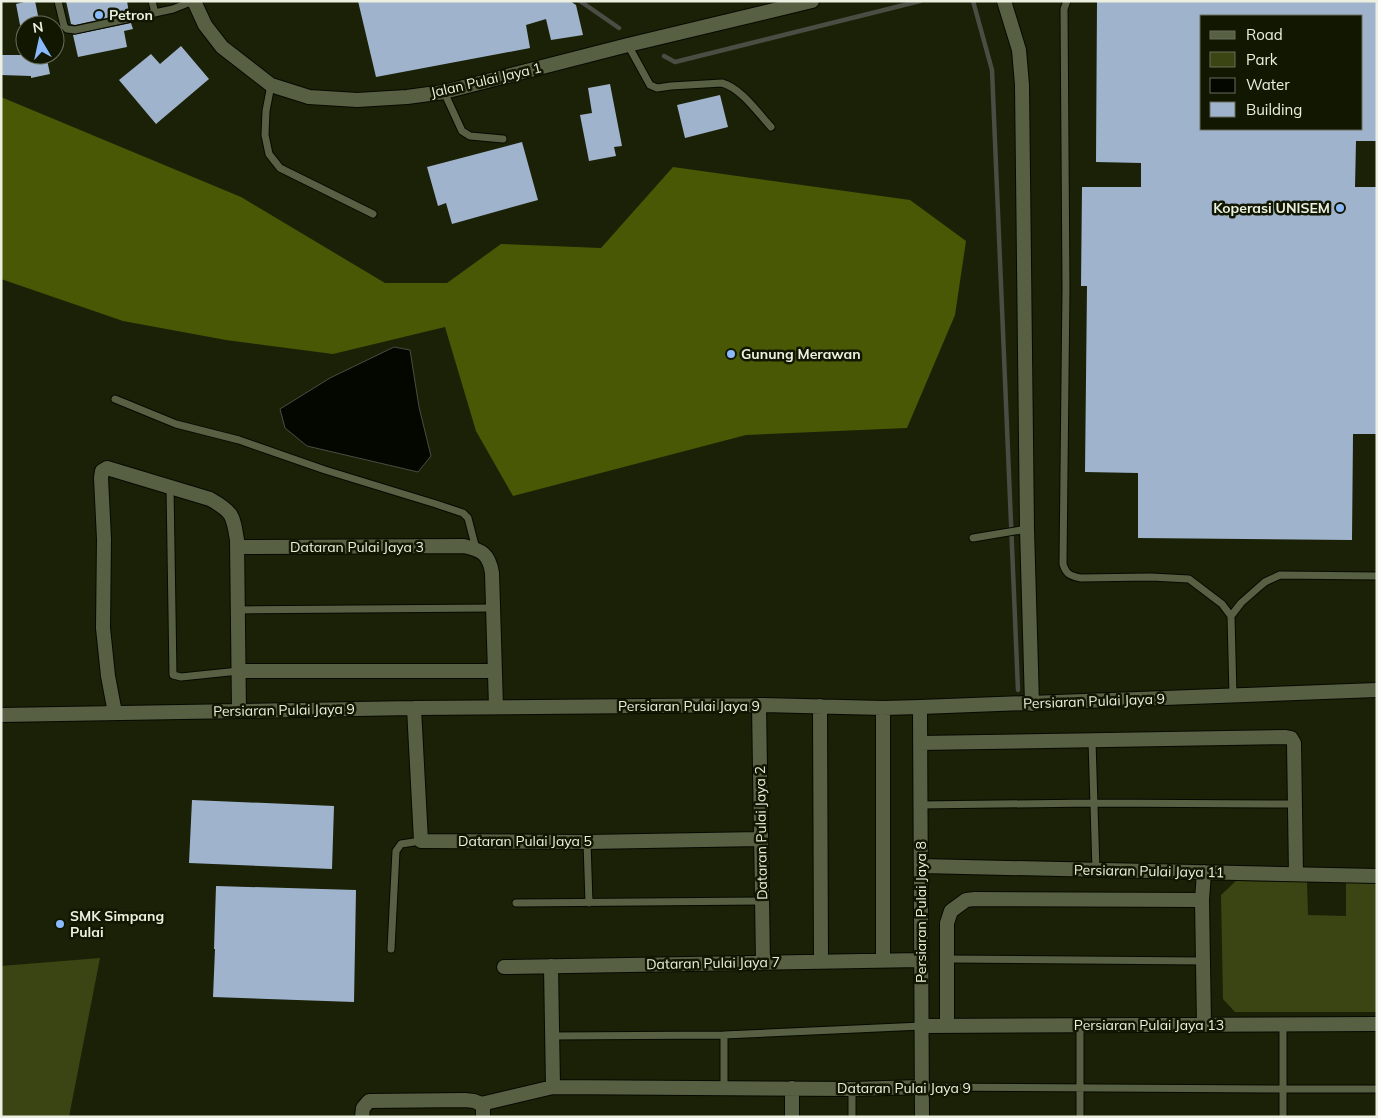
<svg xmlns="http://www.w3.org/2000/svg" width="1378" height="1118" font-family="Mulish,sans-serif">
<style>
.green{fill:#3a4513}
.forest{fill:#485805}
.water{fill:#030700;stroke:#494d43}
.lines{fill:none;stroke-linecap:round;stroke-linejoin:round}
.stream{stroke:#494d43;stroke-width:4.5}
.building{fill:#a0b3cd;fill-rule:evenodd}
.lane-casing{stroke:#060a00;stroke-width:9}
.street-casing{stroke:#060a00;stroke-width:16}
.lane{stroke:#586044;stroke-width:7}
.street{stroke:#586044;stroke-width:14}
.poi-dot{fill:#8abafc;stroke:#111701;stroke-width:2}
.labels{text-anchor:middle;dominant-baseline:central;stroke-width:5;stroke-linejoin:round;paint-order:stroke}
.poi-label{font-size:14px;font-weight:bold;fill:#ebf0e0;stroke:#111701;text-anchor:start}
.street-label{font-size:14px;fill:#ebf0e0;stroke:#111701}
</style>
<rect width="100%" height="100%" fill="#1a2107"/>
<path class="green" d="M1236 881 1307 882 1308 915 1346 916V883H1377V1012H1235L1223 999 1221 895Z
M100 958 69 1117H1V966Z"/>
<path class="forest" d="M1 97 241 197 385 283H447L501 244 601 248 673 167 910 200 966 241 955 315 907 428 746 435 513 496 476 431 445 327 333 354 226 340 123 321 1 279Z"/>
<path class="water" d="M394 347 410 350 419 407 431 456 418 472 307 446 285 428 280 409 330 378Z"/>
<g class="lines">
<path class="stream" d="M580 1 619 28
M973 1 992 70 1018 690
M664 56 675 62 920 1"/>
</g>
<path class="building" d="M28 1H35L40 25H20L16 4Z
M66 1H127L129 13 75 25 71 24Z
M358 1H570L576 5 583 35 551 40 546 19 526 25 530 48 376 77Z
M1097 1H1377V141H1356L1355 187H1377V434H1353L1352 540 1138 538V473L1085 472 1087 286H1081L1082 187H1141V163L1096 162ZM1202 16H1362V129H1202Z
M131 23 133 29 124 31 127 47 78 57 73 35Z
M181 46 209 79 156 124 119 80 151 54 160 64Z
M1 55H46L50 74 31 78V76L1 75Z
M610 84 622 146 614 147 616 156 589 161 580 115 592 113 588 88Z
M720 95 728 127 685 138 677 105Z
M522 142 538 200 452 224 446 203 438 206 427 167Z
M192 800 334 806 332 869 189 863Z
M216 886 356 890 354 1002 213 997 215 949H214Z"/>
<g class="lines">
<g class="lane-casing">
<path id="lane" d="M58 1 64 26 67 29 75 30 173 9 193 1
M152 1 155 13
M1067 1 1064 9 1066 288 1063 564C1066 574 1070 576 1081 578L1151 577 1189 579 1222 604 1231 616
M628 45 650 85 657 88 671 86 722 83C741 88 758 113 771 127
M271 85 266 111 265 135 269 154 280 168 373 214
M444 92 462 131 470 136 503 139
M115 399 176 424 239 440 325 470 436 504 463 513 468 518 476 549
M170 487 173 675 181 677 239 671
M973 538 1027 529
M238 610 493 608
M1233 696 1231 616 1241 603 1258 588 1265 582 1280 575 1377 576
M1092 741 1096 870
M920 805 1094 803 1295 804
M587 842 589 903
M516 903 762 901
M391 949 396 851 401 844 421 841
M948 959 1203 961
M1080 1025V1117
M724 1035V1088
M552 1036 724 1035 922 1026
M921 1087 1282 1089H1377
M852 1089V1117
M1283 1117V1024"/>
</g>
<g class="street-casing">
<path id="street" d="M194 1 205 25 222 47 271 85 309 97 357 100 407 97 444 92 628 45 812 1
M1004 1 1019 50 1022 85 1027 529 1032 704
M237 547 464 546C482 550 489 554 492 573L496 707
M239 671H495
M759 705 763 962
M820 706 821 961
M920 707 922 1117
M414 708 421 841 587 842 761 839
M115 713 108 676 103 628 104 539 101 478 102 471 107 468 210 499C233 512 233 515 237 540L239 711
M1 715 414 708 759 705 883 708 920 707 1377 690
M920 743 1286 737 1291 738 1294 743 1296 874
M921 866 1377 876
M1204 872 1202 900 1204 1025
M883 960V708
M551 966 553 1087 852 1089 921 1087
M504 967 921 960
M922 1026 1377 1024
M947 1026V923L951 911 966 900 975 899 1202 900
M481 1104 553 1087
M362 1117 363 1108 369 1101 465 1100 474 1101 481 1104 483 1109V1117
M792 1117V1088"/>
</g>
<use href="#lane" class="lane"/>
<use href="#street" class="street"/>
</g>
<g class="poi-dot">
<circle cx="99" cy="15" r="5"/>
<circle cx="1340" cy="208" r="5"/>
<circle cx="731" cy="354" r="5"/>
<circle cx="60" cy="924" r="5"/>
</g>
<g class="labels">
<g class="poi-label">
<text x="109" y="15">Petron</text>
<text x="1330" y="208" text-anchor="end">Koperasi UNISEM</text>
<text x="741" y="354">Gunung Merawan</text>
<text x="70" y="916">SMK Simpang<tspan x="70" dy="16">Pulai</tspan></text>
</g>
<g class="street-label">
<text transform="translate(486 80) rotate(-13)">Jalan Pulai Jaya 1</text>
<text x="357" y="547">Dataran Pulai Jaya 3</text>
<text transform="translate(1094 701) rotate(-2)">Persiaran Pulai Jaya 9</text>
<text x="689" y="706">Persiaran Pulai Jaya 9</text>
<text transform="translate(284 710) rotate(-1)">Persiaran Pulai Jaya 9</text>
<text transform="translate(761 833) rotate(-91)">Dataran Pulai Jaya 2</text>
<text x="525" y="841">Dataran Pulai Jaya 5</text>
<text transform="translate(1149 871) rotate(1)">Persiaran Pulai Jaya 11</text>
<text transform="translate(921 912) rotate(-90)">Persiaran Pulai Jaya 8</text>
<text transform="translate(713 963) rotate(-1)">Dataran Pulai Jaya 7</text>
<text x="1149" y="1025">Persiaran Pulai Jaya 13</text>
<text x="904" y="1088">Dataran Pulai Jaya 9</text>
</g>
</g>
<rect width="1378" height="1118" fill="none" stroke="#ebf0e0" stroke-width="5"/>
<rect x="1200" y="15" width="162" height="115" fill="#111701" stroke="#686e5a"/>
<rect x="1210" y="31" width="25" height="8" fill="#586044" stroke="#686e5a"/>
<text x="1246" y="40" font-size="15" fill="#ebf0e0">Road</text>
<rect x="1210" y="52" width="25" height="15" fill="#3a4513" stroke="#686e5a"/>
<text x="1246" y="65" font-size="15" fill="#ebf0e0">Park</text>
<rect x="1210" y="78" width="25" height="15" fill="#030700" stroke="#686e5a"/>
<text x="1246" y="90" font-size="15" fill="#ebf0e0">Water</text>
<rect x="1210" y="102" width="25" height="15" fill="#a0b3cd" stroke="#686e5a"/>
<text x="1246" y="115" font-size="15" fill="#ebf0e0">Building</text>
<g transform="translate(40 40) rotate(351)"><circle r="24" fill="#111701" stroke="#686e5a"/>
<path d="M0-4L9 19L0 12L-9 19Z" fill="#8abafc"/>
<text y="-8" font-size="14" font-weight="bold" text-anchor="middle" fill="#ebf0e0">N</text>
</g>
</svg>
